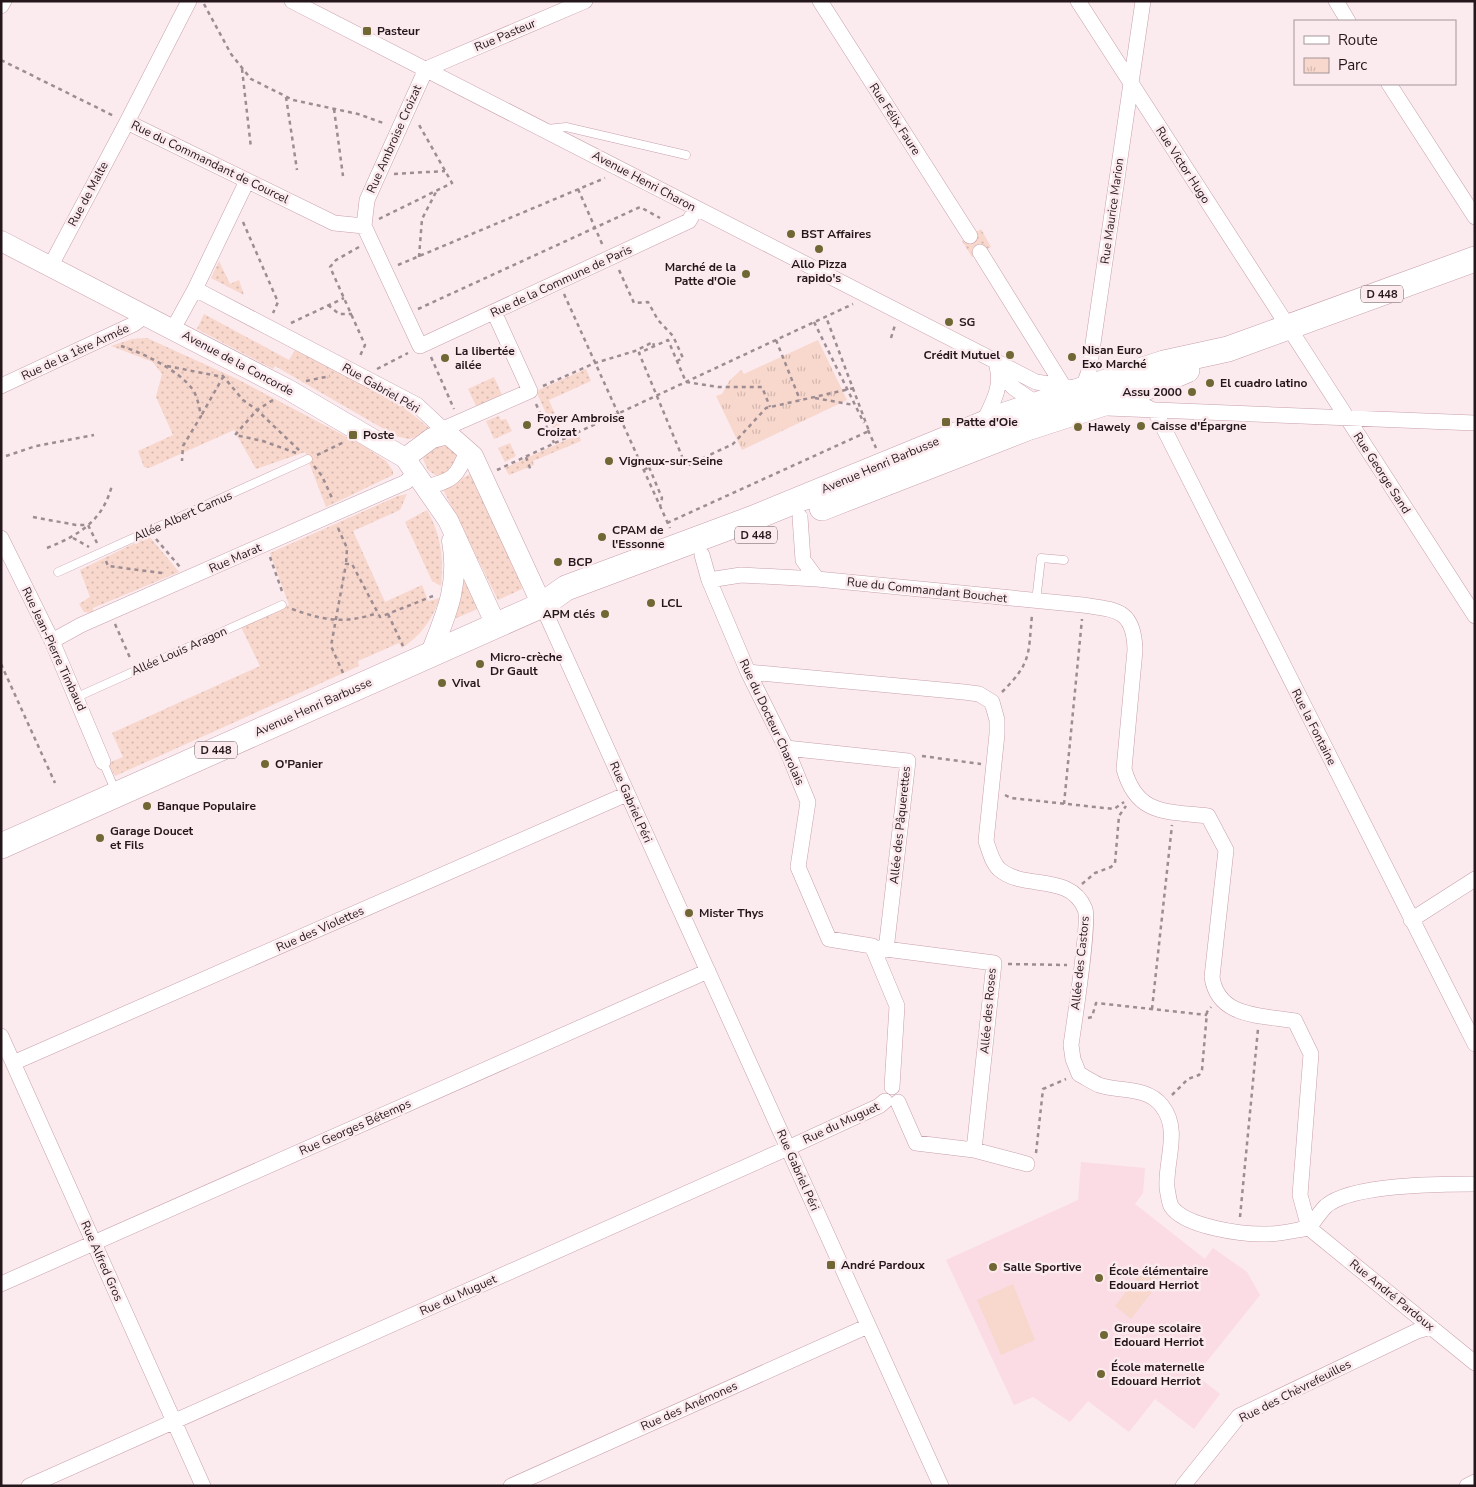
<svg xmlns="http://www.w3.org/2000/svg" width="1476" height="1487" font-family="'Nunito Sans',sans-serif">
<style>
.built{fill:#fbdce4}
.grass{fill:url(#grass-dots)}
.park{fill:url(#park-tufts)}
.pitch{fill:#f8d7cc}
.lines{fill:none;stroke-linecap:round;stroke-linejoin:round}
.service-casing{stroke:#c8a0ac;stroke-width:9}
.minor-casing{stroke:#c8a0ac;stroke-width:16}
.tertiary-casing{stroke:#c8a0ac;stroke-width:21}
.primary-casing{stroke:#c8a0ac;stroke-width:26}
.path{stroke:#9d8d92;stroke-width:2.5;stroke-dasharray:4 4;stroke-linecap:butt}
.service{stroke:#fff;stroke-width:8}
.minor{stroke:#fff;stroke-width:15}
.tertiary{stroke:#fff;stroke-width:20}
.primary{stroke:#fff;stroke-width:25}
.poi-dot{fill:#716734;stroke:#fbeaee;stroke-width:2}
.labels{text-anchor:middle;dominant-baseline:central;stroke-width:5;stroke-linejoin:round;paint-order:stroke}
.shield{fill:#fbeaee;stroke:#65565a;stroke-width:1}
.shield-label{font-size:11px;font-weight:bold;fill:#25161b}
.poi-label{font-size:12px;font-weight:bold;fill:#25161b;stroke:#fbeaee;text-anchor:start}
.street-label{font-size:12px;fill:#25161b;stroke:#fbeaee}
</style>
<defs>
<pattern id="grass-dots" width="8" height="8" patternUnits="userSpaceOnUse" patternTransform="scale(1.25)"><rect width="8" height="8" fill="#f8d7cc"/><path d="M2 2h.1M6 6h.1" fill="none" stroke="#d4b8af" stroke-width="1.8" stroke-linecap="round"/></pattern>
<pattern id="park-tufts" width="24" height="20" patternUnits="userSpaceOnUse" patternTransform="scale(1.25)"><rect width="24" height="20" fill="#f8d7cc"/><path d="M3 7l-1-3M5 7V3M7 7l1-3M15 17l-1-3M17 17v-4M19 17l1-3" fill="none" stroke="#d4b8af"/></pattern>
</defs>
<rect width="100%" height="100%" fill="#fbeaee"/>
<path class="built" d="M1081 1162 1145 1168 1143 1193 1135 1204 1205 1259 1213 1248 1247 1272 1260 1295 1196 1375 1220 1394 1194 1429 1155 1399 1129 1432 1088 1401 1070 1422 1033 1397 1014 1405 946 1260 1078 1200Z"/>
<path class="grass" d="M981 229 991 247 972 257 962 241Z
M219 261 230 284 239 280 244 295 211 278Z
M204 314 289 360 295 350 395 400 430 429 427 434 409 439 396 436 275 366 273 369 197 329Z
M147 338 237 379 364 446 386 461 393 471V475L326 507 305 452 256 469 234 430 149 468 144 467 138 451 173 435 156 397 162 374 153 362 111 346 132 339Z
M586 369 591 381 549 400 563 433 556 436 536 391Z
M494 377 502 395 477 408 468 389Z
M499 416 501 420 506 419 512 431 494 439 486 421Z
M579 434 581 441 533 461 534 465 509 475 505 468Z
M510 443 516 456 505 462 498 448Z
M448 444 457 455 455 469 438 477 428 470 423 459 428 449Z
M470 474 520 580 522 589 498 600 443 489Z
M407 494 400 510 353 531 385 602 422 585 428 601 440 598C432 619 421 636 402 648L399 643 358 661 359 666 115 776 108 763 123 757 112 733 260 666 241 627 289 605 270 553 398 496Z
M427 510C441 535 444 558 441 586L432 581 405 522Z
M149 536 179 572 93 608V613L84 612 79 604 90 597 80 570Z
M462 569 480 608 449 621Z"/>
<path class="park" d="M818 340 847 400 742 450 716 396 722 394 730 380 741 370 744 374Z"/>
<path class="pitch" d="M1146 1266 1162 1279 1131 1319 1115 1306Z
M1013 1284 1035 1340 1001 1355 977 1300Z"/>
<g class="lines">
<g class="service-casing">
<path id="service" d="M547 129 566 127 686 155
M58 572 308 459
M1036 601 1041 558 1064 560
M77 697 282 605
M103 762 115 790"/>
</g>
<g class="minor-casing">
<path id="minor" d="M189 1 127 122 334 223 364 226
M292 1 1036 382 1075 388
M585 1 426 69 367 200 364 226 420 346 689 221 696 209
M820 1 970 236
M1078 1 1475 616
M1336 1 1348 21
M1 6 4 1
M1389 84 1475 217
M980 252 1064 387
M50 267 127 122
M195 289 247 181
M173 329 195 289 417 405 448 434
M1000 375 1014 388 1040 406
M1 386 134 324 146 315
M1081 394 1089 371 1143 1
M1122 395 1155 411
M1107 408 1475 423
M1155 411 1475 1044
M983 423C991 406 1003 387 997 367
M443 429 530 391 494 312
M425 487C453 481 457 477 467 451
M800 517 803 560 817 579
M1 538 52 641 103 762
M702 555 709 580 748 672 786 748 808 802 798 867 829 939 872 946 897 1006 892 1087
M709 580 741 575 817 579 1083 605C1116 610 1134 609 1135 650L1124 769C1137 816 1167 811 1208 816L1226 850 1212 977C1218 1018 1261 1015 1295 1021L1311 1054 1300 1195 1309 1228
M542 605 941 1486
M52 641 81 625 406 482 416 472
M748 672 964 692 979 694 992 702 997 720V734L986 841C989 850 992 862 999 869 1024 891 1070 872 1085 909 1090 921 1074 1024 1071 1045L1073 1059 1079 1074C1085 1077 1092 1082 1099 1085 1119 1092 1147 1086 1162 1106 1181 1130 1165 1161 1167 1188 1168 1193 1169 1202 1171 1206 1184 1227 1244 1235 1268 1234 1281 1234 1296 1230 1309 1228
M786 748 908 761 886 950
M1411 920 1475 879
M878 948 994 963 974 1150
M1 1036 203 1486
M13 1063 627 794
M898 1102 916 1143 974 1150 1027 1164
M1309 1228 1475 1363
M1309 1228C1314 1221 1320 1212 1326 1206 1352 1184 1440 1184 1475 1184
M1 1284 708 971
M29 1486 788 1148 879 1106 885 1101
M511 1486 868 1326
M1183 1486 1239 1416 1417 1331 1431 1327
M1467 1486 1475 1482"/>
</g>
<g class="tertiary-casing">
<path id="tertiary" d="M1 241 289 390 405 458 448 520 496 625
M405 458 432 438 448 434 473 456 542 605
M430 655C446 615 460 585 452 541"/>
</g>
<g class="primary-casing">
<path id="primary" d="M822 508 1027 428 1126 396 1187 370
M1 846 542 605 566 588 751 519 1005 415 1164 363 1228 349 1475 259"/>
</g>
<path class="path" d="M204 4 231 54 251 79 293 100 358 114 386 124
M1 60 114 116
M242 69 251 148
M286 97 297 170
M334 109 343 176
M394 174 445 171
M578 189 603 246
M379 219 452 183 418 123
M243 222 278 302 273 313
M359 247 336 260 330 267 365 345 359 358
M419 257 422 219 436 192
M398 265 605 178
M619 270 634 303 648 302 658 320 673 336 683 358 677 361
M564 294 670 528
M328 305 339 314H352
M418 309 640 207 660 218
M814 322 864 423
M291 323 344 298
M891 338 895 325
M776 340 800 400
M121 346C143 353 179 370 193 390 198 398 199 407 201 416L183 446 182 461
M431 357 454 409
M167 366 223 377 201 416
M377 369 408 353
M222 375 243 400 257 410 300 451
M306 381 330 376
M543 386 595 363 635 351 653 342 654 346
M815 398 854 405
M273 400 257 410 235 435 263 441 296 453
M536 404 554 443
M868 430 876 448
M317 455 344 442
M6 456 36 446 94 435
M526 457 531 471
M314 466 322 476 332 498
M686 466 639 353 668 340 686 382 718 387H762L770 407
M649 467 662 498 660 507
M497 470 853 304
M644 470 658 461 686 466 733 444 766 408 854 388
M33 517 76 525H88L97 543
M667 523 869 431 826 317
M338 528 347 548 346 564
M73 538 89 547
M156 539 180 567
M47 548C79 535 103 521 112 485
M270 557 283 594
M106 561 108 566 162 573
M292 609C325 621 344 624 378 613
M388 614 403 646
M115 624 131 660
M1 664 55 783
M343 673 331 646 346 564H352L380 617 433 596
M1002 692C1032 662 1028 655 1032 615
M922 756 981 764
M1005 795 1011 798 1114 809 1124 802
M1064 804 1082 619
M1082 884 1095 873 1111 867 1115 863 1119 816 1126 806
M1008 964 1067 965
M1152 1009 1172 825
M1088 1018 1092 1017 1096 1003 1207 1015
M1172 1095 1188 1079 1199 1075 1202 1070 1207 1012 1211 1007
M1036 1153 1043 1089 1066 1079
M1240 1217 1258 1029"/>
<use href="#service" class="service"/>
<use href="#minor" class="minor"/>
<use href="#tertiary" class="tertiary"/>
<use href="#primary" class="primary"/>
</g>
<g class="poi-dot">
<rect x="362" y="26" width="10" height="10" rx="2.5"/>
<circle cx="791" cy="234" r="5"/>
<circle cx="819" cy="249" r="5"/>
<circle cx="746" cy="274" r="5"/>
<circle cx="949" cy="322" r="5"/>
<circle cx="1010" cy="355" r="5"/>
<circle cx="1072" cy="357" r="5"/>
<circle cx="445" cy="358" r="5"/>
<circle cx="1210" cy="383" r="5"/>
<circle cx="1192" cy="392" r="5"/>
<rect x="941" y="417" width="10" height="10" rx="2.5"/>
<circle cx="527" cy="425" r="5"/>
<circle cx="1141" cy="426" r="5"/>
<circle cx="1078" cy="427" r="5"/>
<rect x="348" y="430" width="10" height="10" rx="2.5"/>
<circle cx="609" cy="461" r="5"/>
<circle cx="602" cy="537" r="5"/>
<circle cx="558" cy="562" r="5"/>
<circle cx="651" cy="603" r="5"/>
<circle cx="605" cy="614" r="5"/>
<circle cx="480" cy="664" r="5"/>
<circle cx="442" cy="683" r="5"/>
<circle cx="265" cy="764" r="5"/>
<circle cx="147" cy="806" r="5"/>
<circle cx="100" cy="838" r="5"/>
<circle cx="689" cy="913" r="5"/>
<rect x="826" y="1260" width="10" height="10" rx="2.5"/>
<circle cx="993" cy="1267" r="5"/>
<circle cx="1099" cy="1278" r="5"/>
<circle cx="1104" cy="1335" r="5"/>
<circle cx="1101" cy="1374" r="5"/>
</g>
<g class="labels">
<g class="shield">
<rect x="1361" y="285.5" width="42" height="17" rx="4"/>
<rect x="735" y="526.5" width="42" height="17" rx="4"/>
<rect x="195" y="741.5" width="42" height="17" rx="4"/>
</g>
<g class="shield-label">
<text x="1382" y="294">D 448</text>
<text x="756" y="535">D 448</text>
<text x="216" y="750">D 448</text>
</g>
<g class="poi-label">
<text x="377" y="31">Pasteur</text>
<text x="801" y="234">BST Affaires</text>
<text x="819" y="264" text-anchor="middle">Allo Pizza<tspan x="819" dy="14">rapido's</tspan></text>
<text x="736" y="267" text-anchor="end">Marché de la<tspan x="736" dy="14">Patte d'Oie</tspan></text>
<text x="959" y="322">SG</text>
<text x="1082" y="350">Nisan Euro<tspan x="1082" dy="14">Exo Marché</tspan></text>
<text x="455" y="351">La libertée<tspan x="455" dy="14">ailée</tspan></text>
<text x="1000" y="355" text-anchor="end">Crédit Mutuel</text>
<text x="1220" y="383">El cuadro latino</text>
<text x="1182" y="392" text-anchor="end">Assu 2000</text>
<text x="537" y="418">Foyer Ambroise<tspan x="537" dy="14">Croizat</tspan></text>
<text x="956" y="422">Patte d'Oie</text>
<text x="1151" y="426">Caisse d'Épargne</text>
<text x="1088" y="427">Hawely</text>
<text x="363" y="435">Poste</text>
<text x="619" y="461">Vigneux-sur-Seine</text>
<text x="612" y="530">CPAM de<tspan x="612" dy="14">l'Essonne</tspan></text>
<text x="568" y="562">BCP</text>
<text x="661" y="603">LCL</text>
<text x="595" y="614" text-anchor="end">APM clés</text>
<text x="490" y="657">Micro-crèche<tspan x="490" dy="14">Dr Gault</tspan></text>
<text x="452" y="683">Vival</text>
<text x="275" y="764">O'Panier</text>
<text x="157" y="806">Banque Populaire</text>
<text x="110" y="831">Garage Doucet<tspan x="110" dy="14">et Fils</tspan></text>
<text x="699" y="913">Mister Thys</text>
<text x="841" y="1265">André Pardoux</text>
<text x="1003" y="1267">Salle Sportive</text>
<text x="1109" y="1271">École élémentaire<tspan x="1109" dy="14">Edouard Herriot</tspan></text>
<text x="1114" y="1328">Groupe scolaire<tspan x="1114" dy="14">Edouard Herriot</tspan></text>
<text x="1111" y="1367">École maternelle<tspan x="1111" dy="14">Edouard Herriot</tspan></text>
</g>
<g class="street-label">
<text transform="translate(505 35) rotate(-23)">Rue Pasteur</text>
<text transform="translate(895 119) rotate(57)">Rue Félix Faure</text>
<text transform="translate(394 139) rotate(-66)">Rue Ambroise Croizat</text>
<text transform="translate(210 162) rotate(26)">Rue du Commandant de Courcel</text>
<text transform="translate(1183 165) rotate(57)">Rue Victor Hugo</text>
<text transform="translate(644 181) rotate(28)">Avenue Henri Charon</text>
<text transform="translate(88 194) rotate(-62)">Rue de Malte</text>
<text transform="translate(1112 211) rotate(-82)">Rue Maurice Marion</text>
<text transform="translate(561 281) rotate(-25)">Rue de la Commune de Paris</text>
<text transform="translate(75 352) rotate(-25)">Rue de la 1ère Armée</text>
<text transform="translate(238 363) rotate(28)">Avenue de la Concorde</text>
<text transform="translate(381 388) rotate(30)">Rue Gabriel Péri</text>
<text transform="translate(880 465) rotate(-23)">Avenue Henri Barbusse</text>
<text transform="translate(1382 473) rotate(57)">Rue George Sand</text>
<text transform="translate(183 516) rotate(-24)">Allée Albert Camus</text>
<text transform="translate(235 558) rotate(-24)">Rue Marat</text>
<text transform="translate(927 590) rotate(6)">Rue du Commandant Bouchet</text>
<text transform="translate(54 649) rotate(65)">Rue Jean-Pierre Timbaud</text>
<text transform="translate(179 651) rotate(-24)">Allée Louis Aragon</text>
<text transform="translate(313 707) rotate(-24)">Avenue Henri Barbusse</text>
<text transform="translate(772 722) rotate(65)">Rue du Docteur Charolais</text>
<text transform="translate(1314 727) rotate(63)">Rue la Fontaine</text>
<text transform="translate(631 802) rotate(66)">Rue Gabriel Péri</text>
<text transform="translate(900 825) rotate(-84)">Allée des Pâquerettes</text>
<text transform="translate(320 929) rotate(-24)">Rue des Violettes</text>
<text transform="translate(1080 963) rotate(-84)">Allée des Castors</text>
<text transform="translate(988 1011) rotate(-85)">Allée des Roses</text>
<text transform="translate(841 1123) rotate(-25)">Rue du Muguet</text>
<text transform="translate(355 1127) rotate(-24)">Rue Georges Bétemps</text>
<text transform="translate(798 1170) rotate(66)">Rue Gabriel Péri</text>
<text transform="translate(102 1261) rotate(66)">Rue Alfred Gros</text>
<text transform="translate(458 1295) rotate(-24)">Rue du Muguet</text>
<text transform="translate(1392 1295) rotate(39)">Rue André Pardoux</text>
<text transform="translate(1295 1391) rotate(-27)">Rue des Chèvrefeuilles</text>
<text transform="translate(689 1406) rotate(-24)">Rue des Anémones</text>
</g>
</g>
<rect width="1476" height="1487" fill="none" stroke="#25161b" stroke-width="5"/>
<rect x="1294" y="20" width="162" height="65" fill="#fbeaee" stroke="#a5959a"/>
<rect x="1304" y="36" width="25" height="8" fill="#ffffff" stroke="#a5959a"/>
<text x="1338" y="45" font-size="15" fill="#25161b">Route</text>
<rect x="1304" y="58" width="25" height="15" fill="url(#park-tufts)" stroke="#a5959a"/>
<text x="1338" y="70" font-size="15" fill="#25161b">Parc</text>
</svg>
